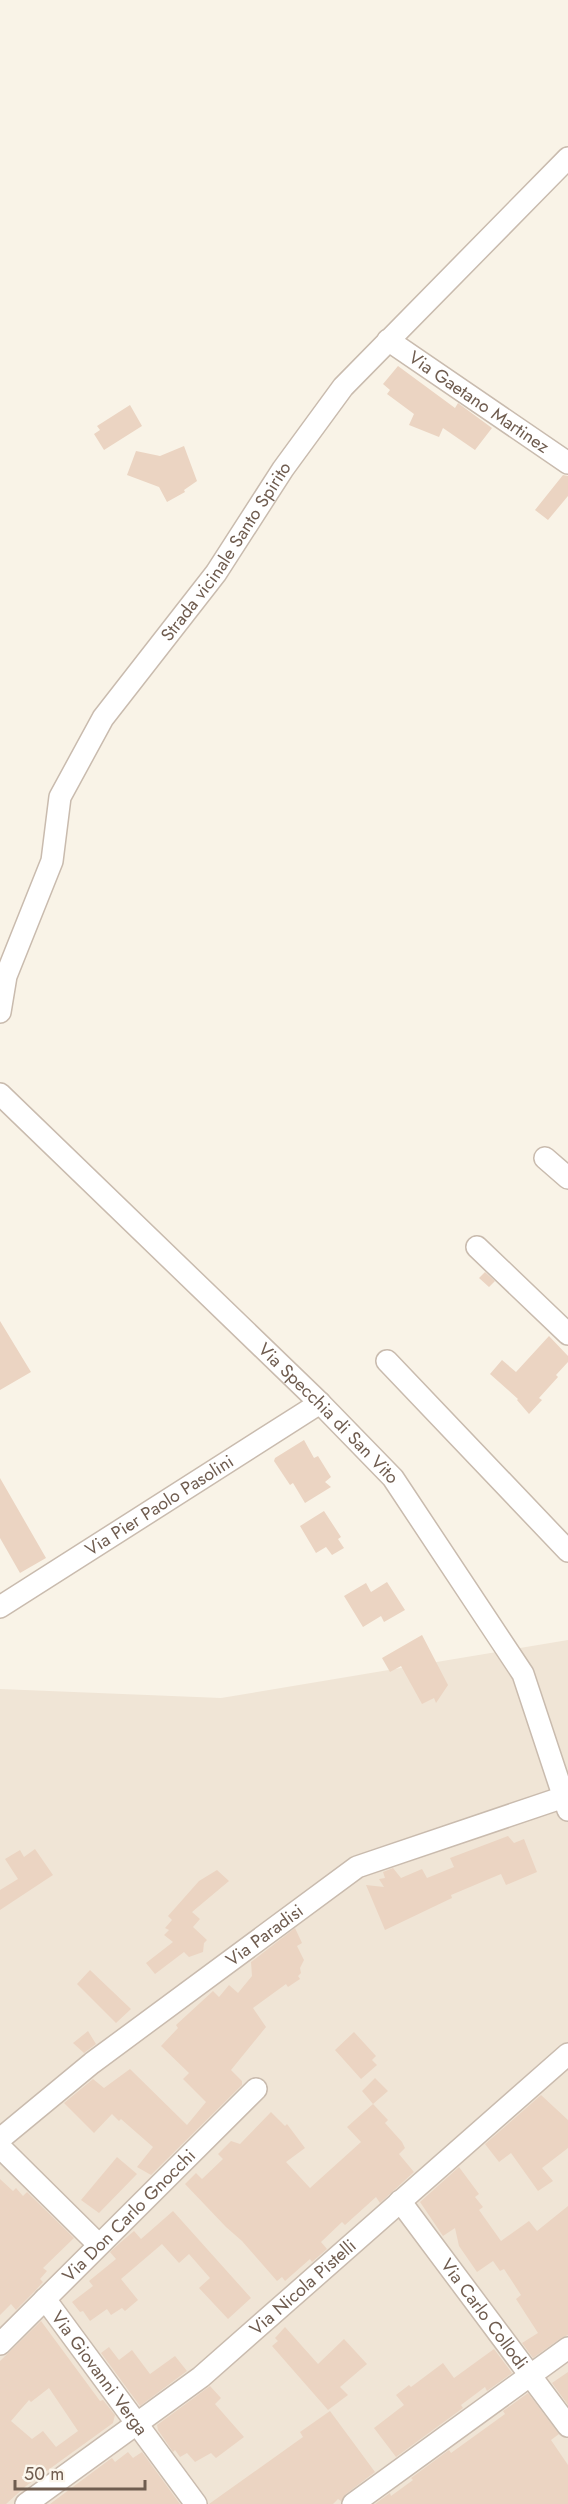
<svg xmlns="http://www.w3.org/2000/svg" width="568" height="2504" font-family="Jost,sans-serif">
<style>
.residential{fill:#f0e5d6}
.building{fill:#ebd4c2;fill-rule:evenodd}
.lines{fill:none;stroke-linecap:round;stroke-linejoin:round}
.minor-casing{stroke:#c9bbae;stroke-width:24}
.minor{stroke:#fff;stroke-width:21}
.labels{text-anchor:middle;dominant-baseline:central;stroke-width:5;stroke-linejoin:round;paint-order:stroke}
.street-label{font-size:18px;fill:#6f5c4f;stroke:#fcf7ed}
</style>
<rect width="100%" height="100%" fill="#f9f3e7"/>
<path class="residential" d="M568 1640V2504H0V1689L221 1698Z"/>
<path class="building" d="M398 366 455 408 458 403 492 428 475 450 443 428 439 437 409 425 414 414 387 394 390 390 383 384Z
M130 405 142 426 104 450 94 434 100 430 97 426Z
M184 446 197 481 184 490 185 492 167 502 159 487 127 475 136 451 160 456Z
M563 475 568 476V496L548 520 535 510Z
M485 1272 495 1281 489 1287 479 1278Z
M0 1321 31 1372 0 1390Z
M549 1336 568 1356V1362L556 1375 558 1377 539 1398 542 1400 529 1414 517 1400 518 1399 490 1374 502 1360 516 1372Z
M304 1440 314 1458 318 1456 331 1477 325 1482 331 1487 305 1503 293 1483 290 1485 274 1461 275 1458Z
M0 1478 46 1558 20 1573 0 1538Z
M324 1511 341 1537 338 1539 344 1548 332 1555 326 1547 316 1553 300 1526Z
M387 1582 405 1610 384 1622 381 1616 363 1627 344 1596 366 1583 371 1592Z
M422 1635 448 1685 436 1703 434 1698 422 1704 401 1666 390 1672 382 1658Z
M508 1836 514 1843 524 1839 537 1872 506 1885 501 1874 451 1895 452 1898 385 1930 366 1885 384 1887 379 1879 385 1878 383 1872 393 1868 401 1878 422 1869 427 1878 454 1867 450 1858Z
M35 1849 53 1875 0 1910V1890L18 1879 5 1859 20 1850 24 1857Z
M217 1870 229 1881 192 1912 200 1919 193 1927 207 1940 204 1943 203 1952 189 1957 184 1952 155 1974 146 1963 173 1942 164 1935 169 1930 165 1928 172 1920 168 1916 199 1881Z
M295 1928 302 1943 297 1946 304 1960 300 1968 301 1973 298 1976 300 1979 288 1987 286 1984 253 2008 266 2027 231 2070 242 2081V2085L151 2175 137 2167 153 2147 121 2119 119 2121 112 2114 94 2133 64 2103 93 2079 104 2088 130 2069 187 2125 206 2102 183 2079 189 2073 161 2046 178 2028 176 2025 213 1991 219 1997 229 1985 238 1993 252 1976 251 1962Z
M90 1970 131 2009 116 2023 77 1984Z
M88 2031 96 2044 84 2053 73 2043Z
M354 2032 376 2056 372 2060 377 2065 361 2079 335 2050Z
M375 2078 388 2091 373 2104 362 2091Z
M541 2095 568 2120V2148L542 2168 553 2181 538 2191 511 2153 499 2162 485 2144Z
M373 2104 388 2120 385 2123 402 2142 405 2148 399 2154 414 2172 380 2203 376 2197 345 2225 342 2222 321 2242 327 2249 312 2262 310 2259 285 2281 282 2277 277 2281 242 2241 226 2227 185 2184 196 2173 202 2179 223 2159 218 2154 231 2141 240 2144 271 2112 285 2126 287 2124 305 2148 286 2162 310 2188 361 2142 347 2127Z
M117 2157 137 2174 99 2213 81 2200Z
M459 2167 479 2194 475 2197 483 2207 479 2210 501 2241 529 2221 537 2231 568 2206V2335L561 2338 533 2358 522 2343 538 2333 516 2299 521 2295 504 2269 500 2271 493 2261 477 2272 459 2246 455 2228 443 2236 420 2202Z
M0 2179 13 2191 16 2188 23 2196 27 2192 74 2238 43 2268 47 2271 40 2279 43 2282 35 2291 16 2310 11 2304 0 2315Z
M173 2211 251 2298 228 2319 199 2288 210 2278 189 2254 179 2263 162 2244 121 2279 138 2300 125 2311 122 2308 111 2315 107 2309 90 2321 83 2311 80 2312 72 2302 93 2286 89 2281 116 2259 110 2252 121 2242 134 2231 141 2239Z
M41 2321 100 2401 103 2400 115 2415 113 2423 26 2486 6 2504H0V2361ZM49 2388 78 2431 56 2447 43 2431 32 2439 11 2421 29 2400 31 2402Z
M285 2327 318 2364 344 2339 367 2364 340 2387 348 2395 328 2410 272 2346 278 2341 275 2338Z
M109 2347 119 2360 132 2350 150 2374 175 2356 187 2371 140 2406 101 2353Z
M494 2349 512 2373 487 2391 485 2387 461 2405 463 2408 396 2457 374 2428 404 2405 396 2395 409 2385 411 2387 443 2363 454 2378Z
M568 2372V2405L552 2383Z
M210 2386 221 2398 215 2404 244 2437 216 2458 211 2453 195 2462 187 2453 180 2457 175 2450 173 2452 158 2430 157 2425Z
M528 2393 559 2434 551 2440 568 2465V2504H375L390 2493 391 2496 413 2480 411 2478 449 2450 451 2453 505 2414 503 2411Z
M330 2411 375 2472 346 2494 341 2501 338 2499 333 2504H209L303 2437 300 2432Z
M128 2452 133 2458 142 2452 180 2504H50L109 2460 112 2458 115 2462Z"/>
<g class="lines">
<g class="minor-casing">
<g id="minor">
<path id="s1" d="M388 340 568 463"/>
<path id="s2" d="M0 1012 6 976 52 861 60 797 103 718 216 573 283 469 343 387 568 158"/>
<path id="s3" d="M0 1094 320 1403 393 1478 523 1674 568 1810"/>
<path d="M545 1158 568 1178"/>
<path d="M477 1247 568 1334"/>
<path d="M387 1361 568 1551"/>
<path id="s4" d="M0 1607 320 1403"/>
<path id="s5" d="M0 2139 92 2063 357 1867 564 1797"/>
<path d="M0 2147 98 2244"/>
<path id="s6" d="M400 2201 568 2426"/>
<path id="s7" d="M45 2299 196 2504"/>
<path id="s8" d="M0 2344 256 2089"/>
<path id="s9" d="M26 2504 201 2377 568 2054"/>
<path d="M353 2504 568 2348"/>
</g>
</g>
<use href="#minor" class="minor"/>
</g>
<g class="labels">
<g class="street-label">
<text stroke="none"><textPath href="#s1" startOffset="110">Via Gaetano Martinez</textPath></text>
<text stroke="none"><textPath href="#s2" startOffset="522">Strada vicinale Santo Spirito</textPath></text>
<text stroke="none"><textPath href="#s3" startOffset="458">Via Specchia di San Vito</textPath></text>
<text stroke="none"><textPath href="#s4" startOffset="189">Via Pier Paolo Pasolini</textPath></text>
<text stroke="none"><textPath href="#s5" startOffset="334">Via Paradisi</textPath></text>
<text stroke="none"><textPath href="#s8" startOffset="182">Via Don Carlo Gnocchi</textPath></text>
<text stroke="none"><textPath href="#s9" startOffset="352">Via Nicola Pistelli</textPath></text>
<text stroke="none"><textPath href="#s6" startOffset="141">Via Carlo Collodi</textPath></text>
<text stroke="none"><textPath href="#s7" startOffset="92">Via Giovanni Verga</textPath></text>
</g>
</g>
<path d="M15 2480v9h130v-9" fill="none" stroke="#6f5c4f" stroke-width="3"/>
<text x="24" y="2480" font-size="18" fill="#6f5c4f" stroke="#fcf7ed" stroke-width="4.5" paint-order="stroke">50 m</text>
</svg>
